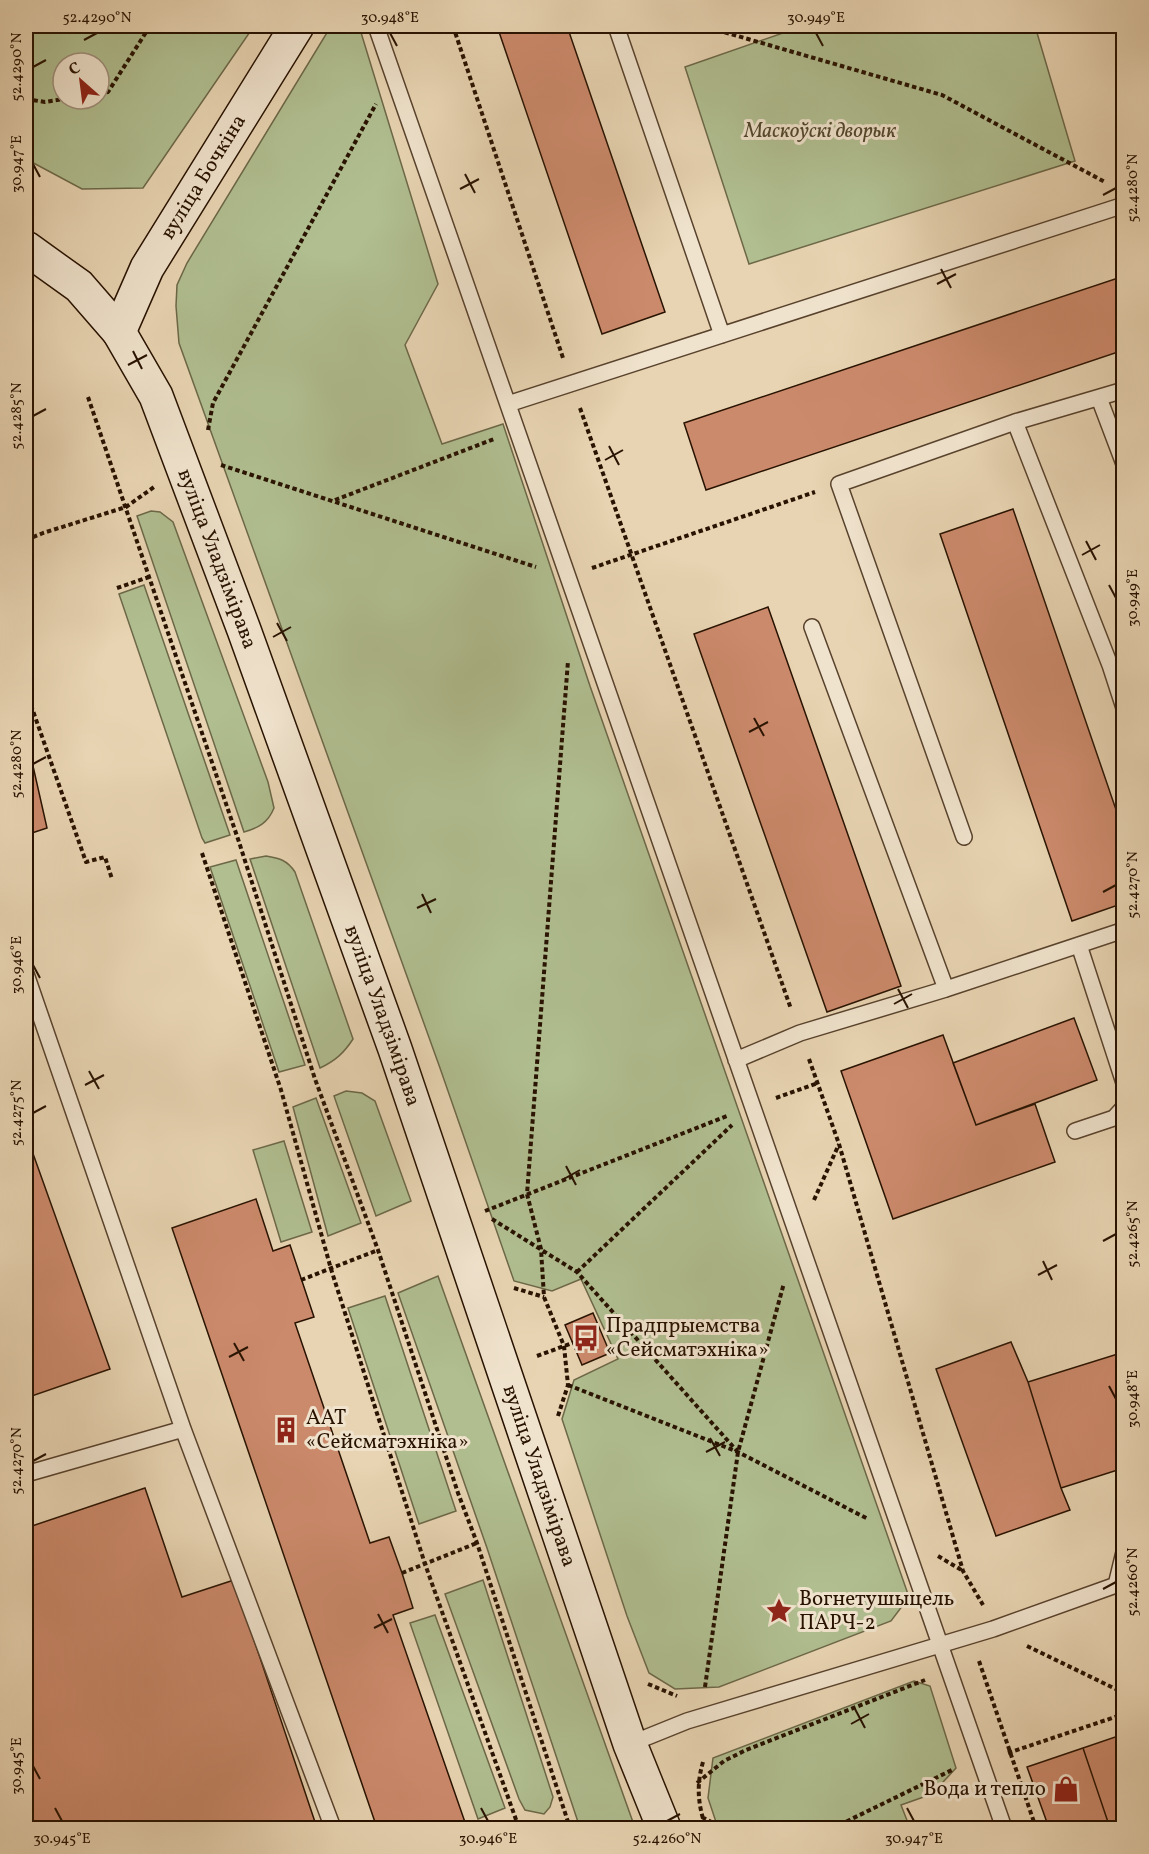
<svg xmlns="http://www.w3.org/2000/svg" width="1149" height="1854" font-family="Vollkorn,serif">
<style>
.green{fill:#b0be90;stroke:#6c6848;stroke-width:1.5;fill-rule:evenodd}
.building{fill:#cc8a6c;stroke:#281201;stroke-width:1.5}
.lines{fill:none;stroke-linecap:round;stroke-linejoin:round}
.lane-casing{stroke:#58422d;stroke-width:18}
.secondary-casing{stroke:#281201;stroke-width:36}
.path{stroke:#281201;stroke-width:4;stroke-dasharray:4.5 3;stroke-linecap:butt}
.lane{stroke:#f0e3cd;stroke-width:15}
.secondary{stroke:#f0e3cd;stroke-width:33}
.ticks{fill:none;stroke:#281201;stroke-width:2}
.labels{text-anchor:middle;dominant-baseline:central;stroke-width:6;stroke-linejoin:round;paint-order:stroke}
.park-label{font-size:21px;font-style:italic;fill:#51462c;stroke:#f0e3cd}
.street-label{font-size:21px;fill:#281201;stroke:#f0e3cd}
.poi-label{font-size:21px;fill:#281201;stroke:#f0e3cd;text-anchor:start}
.neatline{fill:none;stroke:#281201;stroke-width:2}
.ticks-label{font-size:15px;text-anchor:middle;fill:#281201}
</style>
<rect width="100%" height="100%" fill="#e8d4b2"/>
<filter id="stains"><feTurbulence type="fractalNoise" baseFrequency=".00333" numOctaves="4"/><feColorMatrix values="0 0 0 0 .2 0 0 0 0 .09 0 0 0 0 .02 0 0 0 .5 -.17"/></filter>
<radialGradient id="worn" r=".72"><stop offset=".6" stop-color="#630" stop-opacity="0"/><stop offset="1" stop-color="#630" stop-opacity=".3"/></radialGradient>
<path class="green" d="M26 26H254L143 188 82 189 26 159ZM63 63H99V99H63Z
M331 26H359L438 284 405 345 442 444 503 424 590 686 909 1597 891 1621 719 1687 675 1689 649 1673 627 1616 562 1419 574 1380 618 1359 581 1279 552 1291 514 1281 440 1068 179 343 176 306 177 285 187 263Z
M803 26H1035L1075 161 749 264 685 67Z
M151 511 160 512 173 522 268 782 274 808C268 823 258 828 244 832L137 516Z
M144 585 230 835 205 843 202 838 119 594Z
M266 856C279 858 287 860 295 872L353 1039C344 1053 335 1061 320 1068L250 859Z
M236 860 305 1065 279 1072 210 867Z
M346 1091 362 1093 375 1101 411 1201 376 1216 334 1096Z
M316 1098 361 1223 328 1236 293 1107Z
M284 1141 312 1232 281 1242 253 1150Z
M438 1276 634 1825 620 1828H580L487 1548 398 1293Z
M385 1296 456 1511 419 1524 348 1308Z
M483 1580 553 1797 550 1807 544 1814 525 1810 519 1799 445 1594Z
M435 1615 505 1808 478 1819 410 1623Z
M914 1681 930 1686 956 1768 932 1794 901 1805 910 1828H718L708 1798 713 1758Z"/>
<path class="building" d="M497 26H567L665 312 602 334Z
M1124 276V350L706 490 684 423Z
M1013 509 1124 833V903L1072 921 940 534Z
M768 607 901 986 827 1012 694 634Z
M26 735 47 828 26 835Z
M1074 1018 1097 1080 976 1125 953 1063Z
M943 1035 976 1125 1035 1104 1055 1162 893 1219 841 1071Z
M26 1134 110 1369 26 1398Z
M256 1199 273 1251 290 1245 314 1317 295 1323 370 1543 389 1537 402 1573 413 1608 393 1615 467 1828H377L172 1228Z
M593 1313 610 1353 582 1365 565 1325Z
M1011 1342 1028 1382 1061 1488 1070 1510 996 1536 936 1369Z
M1124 1352V1468L1061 1488 1028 1382Z
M145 1488 182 1597 234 1580 317 1828H26V1528Z
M1124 1734V1828H1110L1083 1748Z
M1083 1748 1110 1828H1049L1027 1767Z
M486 1823 487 1828H471Z"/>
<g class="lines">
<g class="lane-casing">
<path id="lane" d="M376 26 1004 1828
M616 26 722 335
M1099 398 1124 464
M508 404 1124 205
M1015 422 1110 665 1124 708
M812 627 946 989
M964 837 839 484 1015 422 1124 390
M1079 945 1124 1083
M26 974 183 1429 333 1828
M736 1060 800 1033 946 989 1124 930
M1075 1131 1114 1118 1124 1107
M26 1474 183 1429
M1116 1585 1124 1552
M630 1744 687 1721 993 1629 1116 1585H1124"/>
</g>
<g class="secondary-casing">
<g id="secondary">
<path id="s1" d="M26 248 79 286 119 332 156 396 244 630 395 1049 630 1744 664 1828"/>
<path id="s2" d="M119 332 147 268 297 26"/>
</g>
</g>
<path class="path" d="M453 26 563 358
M703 26 942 95 1105 182
M99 94 108 92 150 26
M26 99 45 102 64 99
M88 397 239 842 315 1079 378 1250 458 1493 477 1543 570 1828
M580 408 791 1009
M208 430 213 403 376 104
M221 465 536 567
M335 500 494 439
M26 540 43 533 126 507 154 487
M592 568 815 492
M117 588 149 577
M26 691 86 862 105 857 112 879
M202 853 281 1090 331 1269 425 1564 519 1828
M809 1059 839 1144 963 1571 983 1605
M776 1098 818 1083
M814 1200 839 1144
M485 1211 727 1116
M492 1219 577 1272 737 1451
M577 1272 732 1125
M301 1280 378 1250
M514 1288 544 1297
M537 1356 586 1338
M568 1385 738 1452 868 1519
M558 1416 568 1385 564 1346 544 1297 541 1249 527 1194 568 661
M938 1556 963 1571
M402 1573 477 1543
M1027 1646 1124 1693
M979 1661 1036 1828
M648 1684 677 1696
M705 1687 738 1452 784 1283
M1008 1753 1124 1714
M703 1762C696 1786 698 1805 706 1828
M697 1783 724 1761 746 1750 925 1680
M702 1817 722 1828
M833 1828 954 1769"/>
<use href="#lane" class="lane"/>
<use href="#secondary" class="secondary"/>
</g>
<path class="ticks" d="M390 33 397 46M816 33 823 46M84 40 97 33M33 67 46 60M33 164 40 177M465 174 475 193M460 189 479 179M1103 195 1116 188M941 269 951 288M937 284 956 274M133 351 142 369M128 365 147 355M33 416 46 409M609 446 619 465M605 460 623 450M1086 541 1096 560M1082 555 1100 545M1109 585 1116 598M277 623 287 641M273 637 291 627M754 718 764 736M749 732 768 722M33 764 46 757M1103 892 1116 885M422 894 431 913M417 908 436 899M33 965 40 978M898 989 908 1008M894 1004 912 994M89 1071 99 1089M85 1085 104 1075M33 1113 46 1106M566 1166 576 1185M562 1180 580 1170M1103 1241 1116 1234M1043 1261 1052 1280M1038 1275 1057 1265M234 1343 244 1361M229 1357 248 1347M1109 1386 1116 1399M710 1438 720 1456M706 1452 725 1442M33 1461 46 1454M1103 1589 1116 1582M378 1614 388 1633M374 1628 392 1619M855 1709 865 1728M851 1724 869 1714M33 1766 40 1779M55 1808 62 1821M481 1808 488 1821M907 1808 914 1821M667 1821 680 1814"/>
<defs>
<g id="bus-bare" transform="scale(2.07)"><path d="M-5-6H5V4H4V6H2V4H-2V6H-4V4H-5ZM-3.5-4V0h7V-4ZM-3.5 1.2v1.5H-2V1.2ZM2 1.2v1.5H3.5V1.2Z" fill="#8f2418" stroke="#f0e3cd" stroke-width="2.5" paint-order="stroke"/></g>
<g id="building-bare" transform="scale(2.07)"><path d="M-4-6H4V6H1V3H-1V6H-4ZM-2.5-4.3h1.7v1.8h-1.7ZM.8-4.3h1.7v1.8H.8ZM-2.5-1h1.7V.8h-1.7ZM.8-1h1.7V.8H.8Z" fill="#8f2418" stroke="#f0e3cd" stroke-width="2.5" paint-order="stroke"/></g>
<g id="sight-bare" transform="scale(2.07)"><path d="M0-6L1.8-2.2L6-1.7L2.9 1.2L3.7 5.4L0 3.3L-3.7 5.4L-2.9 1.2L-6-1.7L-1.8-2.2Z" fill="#8f2418" stroke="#f0e3cd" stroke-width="2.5" paint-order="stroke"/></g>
<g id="shop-bare" transform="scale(2.07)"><path d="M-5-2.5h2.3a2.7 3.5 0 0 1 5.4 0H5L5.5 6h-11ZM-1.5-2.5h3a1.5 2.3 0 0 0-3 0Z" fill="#8f2418" stroke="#f0e3cd" stroke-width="2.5" paint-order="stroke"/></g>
</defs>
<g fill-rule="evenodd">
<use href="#bus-bare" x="586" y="1338"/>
<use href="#building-bare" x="286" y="1430"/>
<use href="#sight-bare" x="779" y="1611"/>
<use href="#shop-bare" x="1066" y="1789"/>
</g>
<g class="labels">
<g class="park-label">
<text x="820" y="131">Маскоўскі дворык</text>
</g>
<g class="street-label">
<text stroke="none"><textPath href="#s2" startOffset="177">вуліца Бочкіна</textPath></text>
<text stroke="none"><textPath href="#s1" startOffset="374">вуліца Уладзімірава</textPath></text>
<text stroke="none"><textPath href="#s1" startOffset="860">вуліца Уладзімірава</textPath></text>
<text stroke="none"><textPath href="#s1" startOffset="1346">вуліца Уладзімірава</textPath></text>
</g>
<g class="poi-label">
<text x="606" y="1326">Прадпрыемства<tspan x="606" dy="24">«Сейсматэхніка»</tspan></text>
<text x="306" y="1418">ААТ<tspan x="306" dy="24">«Сейсматэхніка»</tspan></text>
<text x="799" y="1599">Вогнетушыцель<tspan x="799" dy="24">ПАРЧ-2</tspan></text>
<text x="1046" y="1789" text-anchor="end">Вода и тепло</text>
</g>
</g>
<rect width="1149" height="1854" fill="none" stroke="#e8d4b2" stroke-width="66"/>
<g transform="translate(81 81) rotate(332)"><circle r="28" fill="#f0e3cd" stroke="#a08f7b" stroke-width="1.5"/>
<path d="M0-4.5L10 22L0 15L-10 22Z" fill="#8f2418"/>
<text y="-9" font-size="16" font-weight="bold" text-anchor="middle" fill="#281201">С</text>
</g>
<rect x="33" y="33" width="1083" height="1788" class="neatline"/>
<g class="ticks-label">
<text x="97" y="22">52.4290°N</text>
<text x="390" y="22">30.948°E</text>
<text x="816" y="22">30.949°E</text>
<text transform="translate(16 67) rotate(-90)" y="5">52.4290°N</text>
<text transform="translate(16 164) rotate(-90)" y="5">30.947°E</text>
<text transform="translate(1132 188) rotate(-90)" y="5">52.4280°N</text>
<text transform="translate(16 416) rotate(-90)" y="5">52.4285°N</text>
<text transform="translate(1132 598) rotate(-90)" y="5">30.949°E</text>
<text transform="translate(16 764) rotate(-90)" y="5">52.4280°N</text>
<text transform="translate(1132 885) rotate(-90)" y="5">52.4270°N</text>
<text transform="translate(16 965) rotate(-90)" y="5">30.946°E</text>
<text transform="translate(16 1113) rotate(-90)" y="5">52.4275°N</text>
<text transform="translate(1132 1234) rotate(-90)" y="5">52.4265°N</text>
<text transform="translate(1132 1399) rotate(-90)" y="5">30.948°E</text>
<text transform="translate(16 1461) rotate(-90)" y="5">52.4270°N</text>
<text transform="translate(1132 1582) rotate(-90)" y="5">52.4260°N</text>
<text transform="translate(16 1766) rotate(-90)" y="5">30.945°E</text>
<text x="62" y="1843">30.945°E</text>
<text x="488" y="1843">30.946°E</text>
<text x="667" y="1843">52.4260°N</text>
<text x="914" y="1843">30.947°E</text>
</g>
<rect width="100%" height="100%" filter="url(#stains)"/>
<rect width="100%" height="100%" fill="url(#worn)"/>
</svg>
